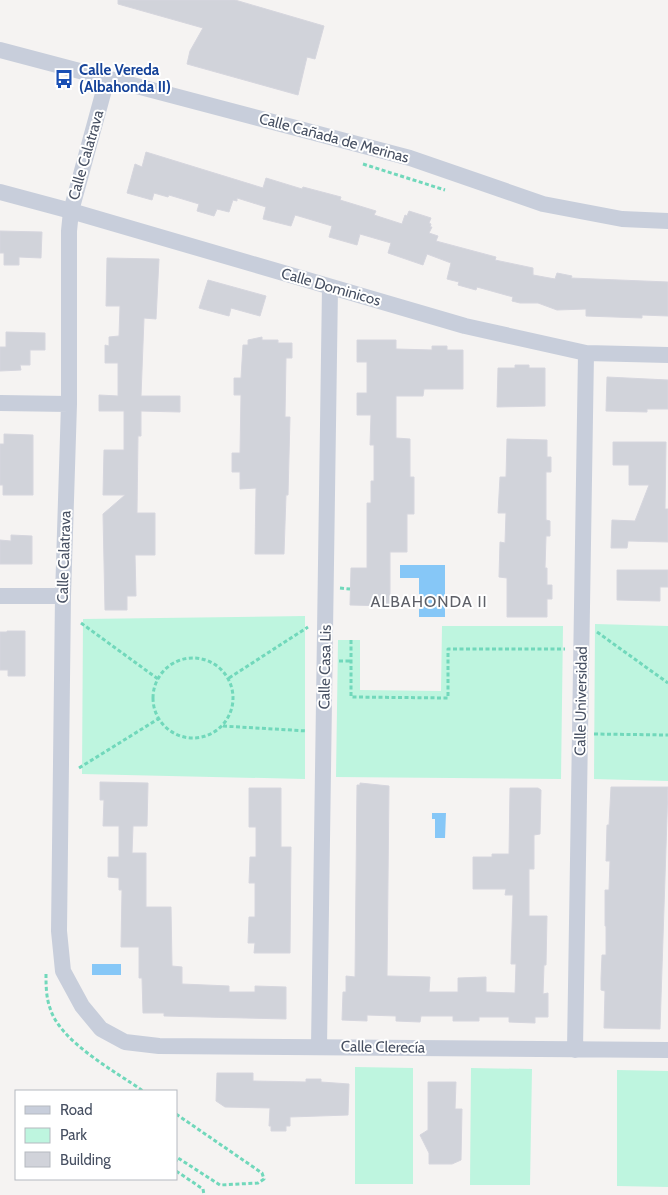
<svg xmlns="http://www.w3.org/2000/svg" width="668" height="1195" font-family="Cabin,sans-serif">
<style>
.green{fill:#bef5df}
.water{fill:#86c7f7}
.building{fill:#d1d3da;stroke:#d6d6de}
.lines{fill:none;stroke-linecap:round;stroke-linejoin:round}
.path{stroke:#71d8bb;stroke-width:3;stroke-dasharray:4 2.5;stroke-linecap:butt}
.minor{stroke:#c8cedb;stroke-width:16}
.labels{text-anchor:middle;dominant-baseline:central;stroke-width:4;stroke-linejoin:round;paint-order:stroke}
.transit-label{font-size:15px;font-weight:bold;fill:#164399;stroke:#fff;text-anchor:start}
.street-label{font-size:15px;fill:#475062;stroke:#fff}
.neighbourhood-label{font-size:16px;letter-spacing:1px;fill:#5e6068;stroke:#fff}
</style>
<rect width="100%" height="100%" fill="#f5f3f2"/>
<path class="green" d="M305 616V779L82 774 83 619Z
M595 624 668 626V781L594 779Z
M442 626H563L561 779 336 777 338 640H360V690L441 691Z
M355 1067 413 1068V1184H355Z
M471 1068 532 1069 530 1185H470Z
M617 1070 668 1071V1187L617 1186Z"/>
<path class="water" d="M400 565H445V617H419V578H400Z
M432 813H446L445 838H435V819H432Z
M92 964H121V975H92Z"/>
<path class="building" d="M118 0H235L324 26 315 59 307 57 298 95 187 64 190 51 203 28 118 4Z
M146 152 263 188 266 178 302 189 303 187 341 197 340 200 376 211 374 215 402 224 405 215 407 216 409 211 431 218 429 223 431 224 430 227H432L429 233 438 236 436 241 496 257 495 260 533 268V275L555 279 557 273 572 276 571 278 668 282V316L642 315V318L586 316V309L557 310 538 303H520L512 301 513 297 477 287 476 290 458 285 459 282 447 279 451 263 427 254 423 265 388 253 391 243 360 234 357 245 329 237 332 226 302 217 295 215 291 226 263 219 266 207 237 198V201L233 200 229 212 217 209 214 216 197 211 199 204 169 195 168 197 154 193 152 200 127 193 135 164 142 167Z
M0 231 42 232 41 258 19 257V265H4V253H0Z
M107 258 159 259 156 319 144 318 141 396H180V412L141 411V436H138L137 513H155V555H135L136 596H127V610H105L103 514 125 495H103L104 450H124V411H99V395L118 396V363H105V345L109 346V337L119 336 120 306H106Z
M208 280 266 296 260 316 231 308 229 316 199 308Z
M6 332 45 333V350H30V365H20L21 370 0 371V347H6Z
M262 337V340H278V343H292V358H286L285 417H290L288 495H286L284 554H255L256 488 240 489V472H232V453H240L241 395H234V378H241L243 345H248V340Z
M357 340H396V349L432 350V346H447V350H463V389H424L423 396H396V438L410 439V477H414V514H407V552H390V606L350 605 351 568H367V503H371V481H374V445H370L371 415H357V393H367V362H357Z
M515 365H529V368H545V406L497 407 498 368H515Z
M607 377 668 380V409H647V412L606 411Z
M4 434 33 435V495H3V485H0V444H4Z
M507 439 547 440V457H551V472H546V520L550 521V536H546L545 568H547V585H552V599H547V617H507V578L499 577 500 542 505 543 506 513H498L500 477H506Z
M613 442H666L665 509H668V542L628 541 627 548H611L612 520 635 521 649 485H629V465H613Z
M11 535 32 536V564H0V540L11 541Z
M617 570H668V587H660V601L617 600Z
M7 631H25V676H8V670H0V632H7Z
M100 782 148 783 147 826H133L132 853H146V907H171L172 966 182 967V984L229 986V992H255V986L286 987V1019L164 1016V1013H143L142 978H139V947H121L122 890H119V878L108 877V857H119V826H103L104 800H100Z
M360 783 389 786 387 976 430 977 429 992H458V978L486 977V992L515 993 516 964H511L513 895H505L506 889H473V857H492V854H509L510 788H538L541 790 540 834 534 835V869H529V916H547L546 965H544L543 994 548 993V1017H535V1023L509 1022V1017H479V1021H453V1016H421L420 1022 396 1021V1016L367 1015V1021L342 1020 343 992H346V976L355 977 357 785H360Z
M611 787H668L660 1029 604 1028 605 991 601 990V979L602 955H606V926H605V890H609L610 861H606L607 825H609Z
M249 788H281V847H291L290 953H254L255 943H248L249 917H255V883H249L250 857H256V827H249Z
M217 1073H253V1081L306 1082V1079H321V1082L349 1084 348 1115 290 1117V1126H286V1131H271V1126H269L270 1108 225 1107 216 1101Z
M428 1082H456L455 1109H462L461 1160 452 1164H429V1153L420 1135 428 1130Z"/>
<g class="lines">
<path class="path" d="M363 164 445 190
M340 588 350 589
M81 623 158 679
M597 632 668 683
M351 640V697L448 698V649H565
M153 698a40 40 0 1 1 80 0a40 40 0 1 1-80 0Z
M339 661H351
M229 678 308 627
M223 726 307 731
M594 734 668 735
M79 768 158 719
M46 974C46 985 46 997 50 1008 60 1042 115 1071 143 1091
M176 1114 262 1173 264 1179 258 1183 220 1185 178 1158 176 1161
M176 1171 203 1189 204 1195"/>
<path class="minor" d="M0 50 410 158 543 204 622 219 668 221
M107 79 71 211 69 231V404L63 596 59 931 63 971 82 1006 101 1029 125 1042 159 1046 668 1050
M0 192 71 211 465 326 586 353 668 355
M0 403 69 404
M0 596H63
M319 1047 330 287
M575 1050 586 353"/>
</g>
<defs>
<g id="bus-bare" transform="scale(1.5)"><path d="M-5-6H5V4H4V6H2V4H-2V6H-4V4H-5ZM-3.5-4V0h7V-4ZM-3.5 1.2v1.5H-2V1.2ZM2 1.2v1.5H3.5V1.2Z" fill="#1a4fb4" stroke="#fff" stroke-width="2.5" paint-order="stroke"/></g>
</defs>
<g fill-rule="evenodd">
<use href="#bus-bare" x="64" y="79"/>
</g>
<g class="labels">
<g class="transit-label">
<text x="79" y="70">Calle Vereda<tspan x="79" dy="17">(Albahonda II)</tspan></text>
</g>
<g class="street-label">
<text transform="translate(334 138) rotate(15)">Calle Cañada de Merinas</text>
<text transform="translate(86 155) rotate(-74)">Calle Calatrava</text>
<text transform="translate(331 287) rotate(16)">Calle Dominicos</text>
<text transform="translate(64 557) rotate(-88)">Calle Calatrava</text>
<text transform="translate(325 667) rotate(-89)">Calle Casa Lis</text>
<text transform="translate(581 701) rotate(-89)">Calle Universidad</text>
<text transform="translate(383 1047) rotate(1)">Calle Clerecía</text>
</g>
<g class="neighbourhood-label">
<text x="429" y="601">ALBAHONDA II</text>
</g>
</g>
<rect x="15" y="1090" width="162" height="90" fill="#ffffff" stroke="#b5b9c0"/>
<rect x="25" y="1106" width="25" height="8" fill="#c8cedb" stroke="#b5b9c0"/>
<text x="60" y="1115" font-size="15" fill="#475062">Road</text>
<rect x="25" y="1128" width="25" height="15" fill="#bef5df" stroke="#b5b9c0"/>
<text x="60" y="1140" font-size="15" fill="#475062">Park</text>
<rect x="25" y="1152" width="25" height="15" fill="#d1d3da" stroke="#b5b9c0"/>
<text x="60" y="1165" font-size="15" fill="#475062">Building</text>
</svg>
